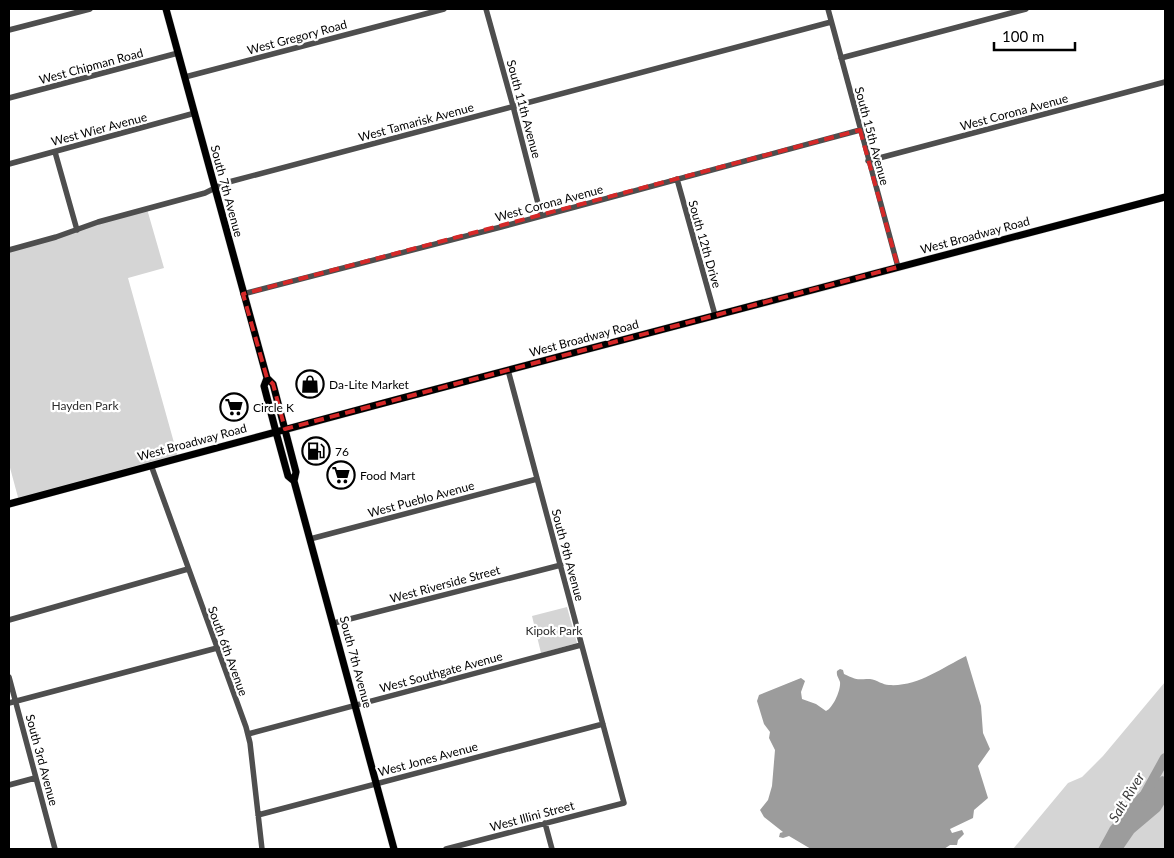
<svg xmlns="http://www.w3.org/2000/svg" width="1174" height="858" font-family="Lato,sans-serif">
<style>
.green{fill:#d5d5d5}
.water{fill:#9c9c9c}
.lines{fill:none;stroke-linecap:round;stroke-linejoin:round}
.river{stroke:#9c9c9c;stroke-width:10}
.major-casing{stroke:#dbdbdb;stroke-width:8}
.minor{stroke:#4e4e4e;stroke-width:5.5}
.major{stroke:#000;stroke-width:7}
.marked{fill:none;stroke:#d62828;stroke-width:4;stroke-dasharray:10 6;stroke-linejoin:round}
.labels{text-anchor:middle;dominant-baseline:central;stroke-width:4.5;stroke-linejoin:round;paint-order:stroke}
.street-label{font-size:12px;fill:#000;stroke:#fff}
.poi-label{font-size:12px;fill:#000;stroke:#fff;text-anchor:start}
.park-label{font-size:12px;fill:#2c2c2c;stroke:#fff}
.water-label{font-size:14px;font-style:italic;fill:#3d3d3d;stroke:#fff}
</style>
<rect width="100%" height="100%" fill="#fff"/>
<path class="green" d="M147 209 164 268 128 278 178 457 19 501 9 464V250Z
M567 607 577 643 541 653 532 616Z
M1165 682V849H1013L1068 783 1082 777 1103 756Z"/>
<path class="water" d="M966 656 981 706 983 733 990 749 978 766 988 798 974 810 973 818 950 829 952 833 962 830 964 834 958 840 957 845H950L944 849H811L789 836 783 838 779 837 780 833 783 832 764 817 760 810 768 800 772 786 775 750 769 738 770 732 764 724 757 701 759 695 801 678 805 681 801 692 802 699 816 704 826 711C833 708 841 690 840 682 839 678 836 676 837 671L840 669 843 670 844 674C859 681 855 679 870 679 877 680 883 685 889 685 917 687 942 668 966 656Z
M1162 776 1165 777V803L1160 811 1134 833 1123 849H1098L1110 827 1138 794Z"/>
<g class="lines">
<path class="river" d="M1144 796 1165 758"/>
<g class="major-casing">
<path id="major" d="M166 9 267 378 273 384 296 472 294 481
M267 378 264 386 276 432 288 476 294 481 394 849
M9 504 395 400 1165 197"/>
</g>
<path class="minor" d="M486 9 513 106 541 215
M828 9 898 267
M9 30 90 9
M841 58 1026 9
M185 77 444 9
M9 98 178 53
M55 152 77 230
M868 161 1165 82
M9 164 195 113
M677 179 715 315
M9 250 56 237 98 222 205 193 225 183 831 22
M243 294 501 227 860 130
M151 465 246 727 250 743 262 849
M310 539 537 479
M9 620 188 569
M334 623 561 565
M9 677 55 849
M9 703 217 648
M248 734 581 645
M9 785 35 778
M258 815 603 724
M545 823 552 849
M446 849 624 803 508 370"/>
<use href="#major" class="major"/>
</g>
<path class="marked" d="M860 130 898 267 285 429 273 384 267 378 243 294Z"/>
<defs>
<g id="shop-ring" transform="scale(1.4375)"><circle r="9.5" fill="#fff" stroke="#000" stroke-width="1.5"/><path d="M-5-2.5h2.3a2.7 3.5 0 0 1 5.4 0H5L5.5 6h-11ZM-1.5-2.5h3a1.5 2.3 0 0 0-3 0Z" fill="#000"/></g>
<g id="supermarket-ring" transform="scale(1.4375)"><circle r="9.5" fill="#fff" stroke="#000" stroke-width="1.5"/><path d="M-6-5.5h2.5l.6 2H6L4.5 2H-2.5L-4.4-4H-6ZM-1.5 3.2a1.3 1.3 0 1 0 .1 0ZM3 3.2a1.3 1.3 0 1 0 .1 0Z" fill="#000"/></g>
<g id="fuel-ring" transform="scale(1.4375)"><circle r="9.5" fill="#fff" stroke="#000" stroke-width="1.5"/><path d="M-5.5-6h7V0h2V4h1.3V-2.5L3-4.5l.8-.8L6-3V5H2.5V1h-1V6h-7ZM-4.2-4.7v3.2H.2V-4.7Z" fill="#000"/></g>
</defs>
<g fill-rule="evenodd">
<use href="#shop-ring" x="310" y="384"/>
<use href="#supermarket-ring" x="234" y="407"/>
<use href="#fuel-ring" x="316" y="451"/>
<use href="#supermarket-ring" x="341" y="475"/>
</g>
<g class="labels">
<g class="street-label">
<text transform="translate(297 37) rotate(-15)">West Gregory Road</text>
<text transform="translate(91 66) rotate(-15)">West Chipman Road</text>
<text transform="translate(524 109) rotate(75)">South 11th Avenue</text>
<text transform="translate(1014 112) rotate(-15)">West Corona Avenue</text>
<text transform="translate(416 122) rotate(-15)">West Tamarisk Avenue</text>
<text transform="translate(99 129) rotate(-15)">West Wier Avenue</text>
<text transform="translate(872 136) rotate(75)">South 15th Avenue</text>
<text transform="translate(227 191) rotate(75)">South 7th Avenue</text>
<text transform="translate(549 203) rotate(-15)">West Corona Avenue</text>
<text transform="translate(975 235) rotate(-15)">West Broadway Road</text>
<text transform="translate(705 244) rotate(74)">South 12th Drive</text>
<text transform="translate(584 338) rotate(-15)">West Broadway Road</text>
<text transform="translate(192 442) rotate(-15)">West Broadway Road</text>
<text transform="translate(421 499) rotate(-15)">West Pueblo Avenue</text>
<text transform="translate(568 555) rotate(75)">South 9th Avenue</text>
<text transform="translate(445 584) rotate(-15)">West Riverside Street</text>
<text transform="translate(228 651) rotate(70)">South 6th Avenue</text>
<text transform="translate(356 662) rotate(75)">South 7th Avenue</text>
<text transform="translate(441 672) rotate(-15)">West Southgate Avenue</text>
<text transform="translate(428 759) rotate(-15)">West Jones Avenue</text>
<text transform="translate(42 760) rotate(75)">South 3rd Avenue</text>
<text transform="translate(532 816) rotate(-15)">West Illini Street</text>
</g>
<g class="poi-label">
<text x="329" y="384">Da-Lite Market</text>
<text x="253" y="407">Circle K</text>
<text x="335" y="451">76</text>
<text x="360" y="475">Food Mart</text>
</g>
<g class="park-label">
<text x="85" y="405">Hayden Park</text>
<text x="554" y="630">Kipok Park</text>
</g>
<g class="water-label">
<text transform="translate(1126 797) rotate(-59)">Salt River</text>
</g>
</g>
<rect width="1174" height="858" fill="none" stroke="#000000" stroke-width="20"/>
<path d="M994 42v8h81v-8" fill="none" stroke="#000000" stroke-width="2.5"/>
<text x="1002" y="42" font-size="15" fill="#000000" stroke="#ffffff" stroke-width="4" paint-order="stroke">100 m</text>
</svg>
